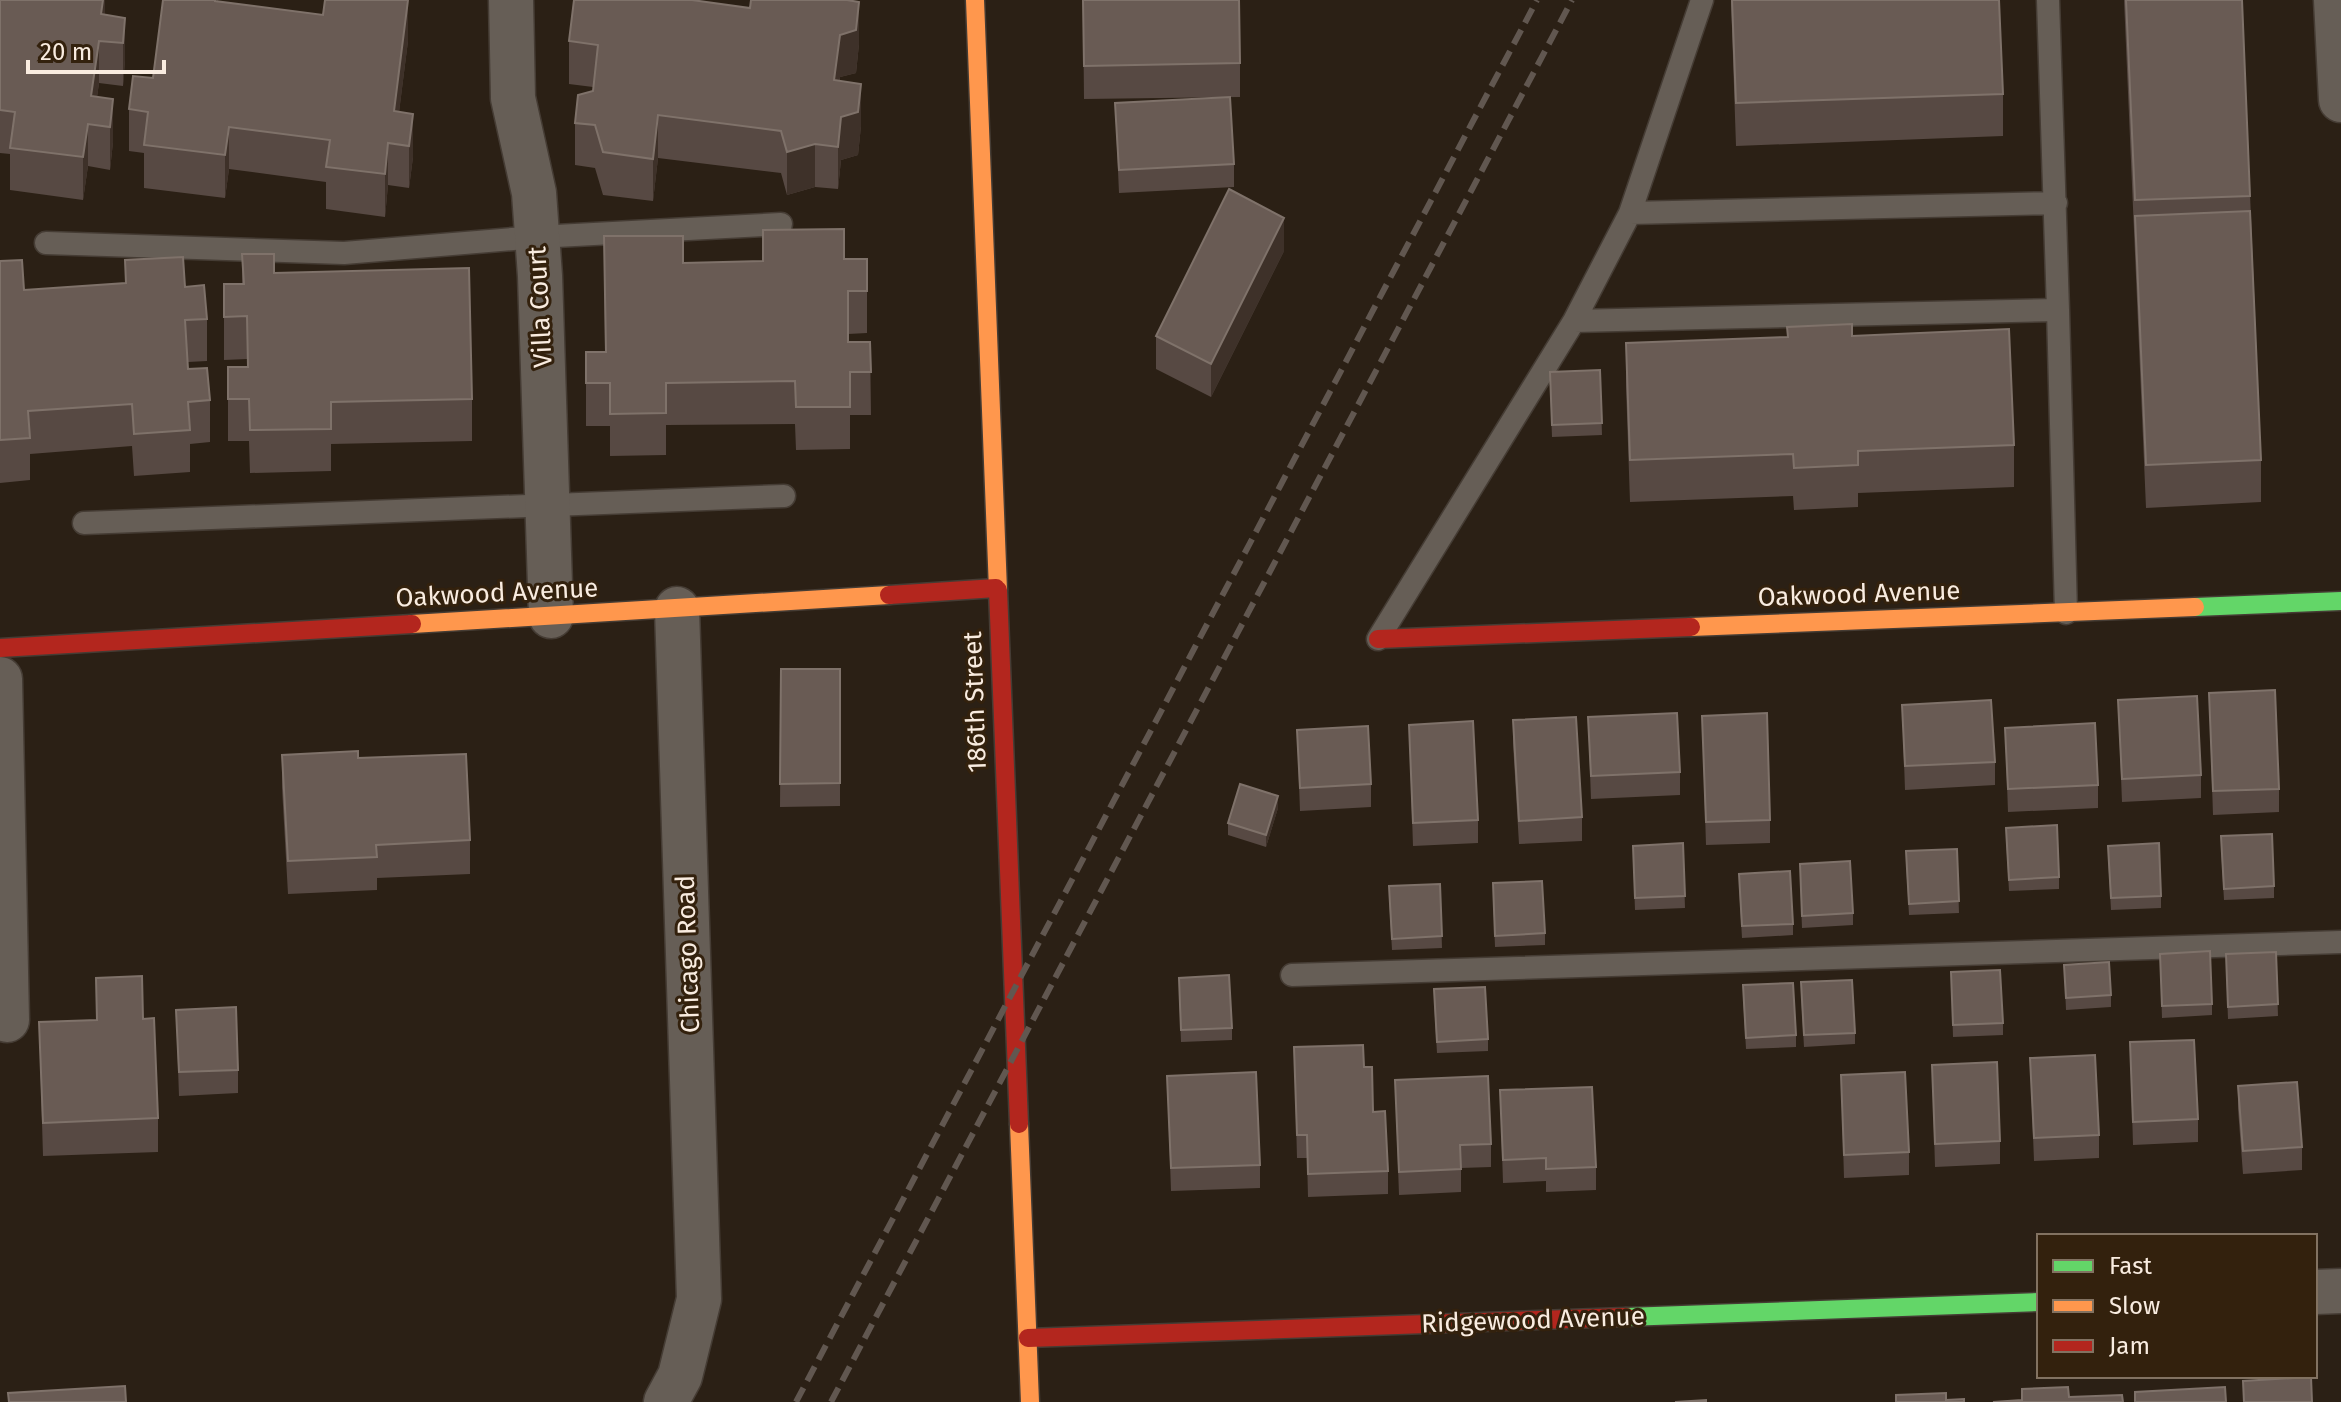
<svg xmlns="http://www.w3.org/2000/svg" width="2341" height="1402" font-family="'Fira Sans',sans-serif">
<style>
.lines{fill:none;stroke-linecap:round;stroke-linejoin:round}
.lane-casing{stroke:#453c34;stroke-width:25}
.street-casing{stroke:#453c34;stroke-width:47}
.fast-casing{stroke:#453c34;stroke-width:21}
.slow-casing{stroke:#453c34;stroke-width:21}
.jam-casing{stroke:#453c34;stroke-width:21}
.lane{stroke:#665e56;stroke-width:22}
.street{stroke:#665e56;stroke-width:44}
.fast{stroke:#63d668;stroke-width:18}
.slow{stroke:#ff974d;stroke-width:18}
.jam{stroke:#b3261e;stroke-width:18}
.rail{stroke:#615750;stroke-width:6;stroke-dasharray:16 8;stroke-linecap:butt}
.wall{fill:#574943}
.shaded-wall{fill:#3e3129}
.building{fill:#695b54;stroke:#7f726a;stroke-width:2}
.labels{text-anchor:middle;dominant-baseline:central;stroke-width:6;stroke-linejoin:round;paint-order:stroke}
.street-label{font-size:26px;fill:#f9ece0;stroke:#33210d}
</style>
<rect width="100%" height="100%" fill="#2b2015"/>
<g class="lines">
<g class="lane-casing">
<path id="lane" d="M1630 213 1702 0
M46 243 344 253 537 237 781 224
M2058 310 2066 613
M1574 321 1630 213 2056 203
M84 523 784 496
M1378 639 1574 321 2058 310 2048 0
M1292 975 2341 942"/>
</g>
<g class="street-casing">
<path id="street" d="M511 0 513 98 534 193 540 276 551 616
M2336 0 2341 100
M0 679 7 1020
M2315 1292 2341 1291
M666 1402 680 1376 699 1299 677 609"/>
</g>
<g class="fast-casing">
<path id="fast" d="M2195 607 2341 601
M1626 1317 2039 1302"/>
</g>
<g class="slow-casing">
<path id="slow" d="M975 0 998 590
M412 624 889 595
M1691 627 2195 607
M1019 1124 1030 1402"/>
</g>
<g class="jam-casing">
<path id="jam" d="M998 590 1019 1124
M889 595 996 588
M1378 639 1691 627
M0 648 412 624
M1028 1338 1626 1317"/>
</g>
<use href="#lane" class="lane"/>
<use href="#street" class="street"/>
<use href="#fast" class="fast"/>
<use href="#slow" class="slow"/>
<use href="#jam" class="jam"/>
<path class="rail" d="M796 1402 1537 0
M831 1402 1572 0"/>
</g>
<path class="wall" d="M0 0H105V15L125 18V60L123 86 99 83 97 97 113 99V142L110 170 88 166 83 200 10 190V154L0 153Z
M218 0V2L408 41 399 112 413 157 409 188 388 185 385 217 326 209V182L229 169 225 198 144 188V153L129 151V109Z
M1083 0 1240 63V97L1084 99Z
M1731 0 2003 94V136L1736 146Z
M2124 0H2242L2261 460V502L2146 508Z
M569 41 859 44 856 73 840 77V81L861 126 858 155 841 160 838 189 815 187 787 195 781 173 658 158 653 201 603 195 595 168 575 165V123L593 91V87L569 84Z
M1115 103 1234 164V187L1119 193Z
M604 236 683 263 867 259V333L848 334V342H870L871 415H850V449L796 450 795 424 666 425V455L610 456V426H586V352H605Z
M1284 251 1211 397 1156 369V336Z
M242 254 472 399V441L331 444V471L250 473 249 441H228V367H247V359L224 360V284H242Z
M125 260 185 287 207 319V361L188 362V369L210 400V442L190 444V472L134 476 132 446 30 454V480L0 483V261L24 290 125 283Z
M1852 336 2014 445V487L1858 493V507L1794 510 1793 496 1630 502 1626 386V343Z
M1600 370 1602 435 1552 437 1550 384Z
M781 669H840V806L780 807Z
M2209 693 2279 789V812L2213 815Z
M2118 700 2201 775V798L2122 802Z
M1902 705 1995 762V785L1905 790Z
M1702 716 1770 820V843L1706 845Z
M1588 717 1680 772V795L1591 799Z
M1513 720 1582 817V841L1519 844 1513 743Z
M1409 725 1478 820V843L1413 846Z
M2005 728 2098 785V808L2008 812Z
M1297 730 1371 784V807L1300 811Z
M282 755 358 758 470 840V874L377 878V890L288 894 282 788Z
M1278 808 1266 847 1228 835V823Z
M2006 839 2059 877V889L2009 891Z
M1683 843 1685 908 1635 910 1633 858Z
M2221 848 2274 886V898L2224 900Z
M1957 849 1959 913 1909 915 1906 863Z
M2108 857 2161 896V908L2111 910Z
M1800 876 1853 913V925L1802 928Z
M1440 884 1442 948 1392 950 1389 898Z
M1739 886 1793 924V935L1742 938Z
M1493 895 1545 933V945L1495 947Z
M2276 952 2278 1016 2228 1019 2226 966Z
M2160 954 2212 1004V1015L2162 1018Z
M2064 965 2111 995V1007L2066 1010Z
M1951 972 2003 1023V1035L1953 1037Z
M96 978 143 1019 158 1118V1152L43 1156 39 1022 96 1020Z
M1179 990 1232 1028V1040L1181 1042Z
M1801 994 1855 1033V1044L1804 1047Z
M1743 997 1796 1035V1047L1746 1049Z
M1434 1001 1488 1039V1051L1437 1053Z
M176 1010 238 1070V1093L179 1096Z
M2130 1042 2198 1119V1142L2133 1145Z
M1294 1047 1364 1067 1388 1171V1194L1308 1197 1307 1158H1297Z
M2030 1058 2099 1135V1158L2034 1161Z
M1932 1065 2000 1141V1164L1935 1167Z
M1841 1075 1909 1152V1175L1844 1178Z
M1167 1076 1260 1165V1188L1171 1191Z
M1395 1080 1491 1144V1167L1461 1168V1192L1399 1195Z
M2238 1086 2302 1147V1170L2243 1174 2238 1109Z
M1500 1090 1596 1167V1190L1546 1192V1181L1503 1183Z"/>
<path class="shaded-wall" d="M103 0H105V26L101 14Z
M408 0V41L395 144 394 111Z
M859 2V44L856 73 840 77 834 123V80L840 35Z
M125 18V60L123 86V43Z
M99 41V83L93 125 91 96Z
M861 84V126L858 155 841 160 838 189V147L841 117Z
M113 99V142L110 170V127Z
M413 114V157L409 188V146Z
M658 115V158L653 201V159Z
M88 124V166L83 200V157Z
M229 127V169L225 198V155Z
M388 143V185L385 217V174Z
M815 144V187L787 195V152Z
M1284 218V251L1211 397V364Z
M1278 796V808L1266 847V835Z"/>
<path class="building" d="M0 0H103L101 14 125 18 123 43 99 41 91 96 113 99 110 127 88 124 83 157 10 148 15 112 0 110Z
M163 0H215V1L323 15 325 0H408L394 111 413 114 409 146 388 143 385 174 326 167 330 140 229 127 225 155 144 145 148 112 129 109 133 76 153 78Z
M574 0H692L750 8 751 0H847L859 2 856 30 840 35 834 80 861 84 858 112 841 117 838 147 815 144 787 152 781 131 658 115 653 159 603 152 595 125 575 123 578 95 593 91 598 45 569 41Z
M1083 0H1239L1240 63 1084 66Z
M1732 0H1999L2003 94 1736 103Z
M2126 0H2242L2250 196 2135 200Z
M1230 97 1234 164 1119 170 1115 103Z
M1229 189 1284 218 1211 364 1156 336Z
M2250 211 2261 460 2146 465 2135 216Z
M844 229V259H867V291H848V342H870L871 372H850V407H796L795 381 666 383V413L610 414V383H586V352H606L604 236H683V263L763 261V230Z
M242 254H274V273L469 268 472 399 331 402V429L250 430 249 399H228V367H248L247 316 224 317V284H244Z
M183 257 185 287 204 285 207 319 185 320 188 369 207 368 210 400 188 402 190 430 134 434 132 404 28 411 30 438 0 440V261L22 260 24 290 126 283 125 260Z
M1852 324V336L2009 329 2014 445 1858 451V465L1794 468 1793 454 1630 460 1626 343 1788 337 1787 327Z
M1600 370 1602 423 1552 425 1550 372Z
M781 669H840V783L780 784Z
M2275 690 2279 789 2213 791 2209 693Z
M2197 696 2201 775 2122 779 2118 700Z
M1991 700 1995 762 1905 766 1902 705Z
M1677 713 1680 772 1591 776 1588 717Z
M1767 713 1770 820 1706 822 1702 716Z
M1576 717 1582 817 1519 821 1513 720Z
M1473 721 1478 820 1413 823 1409 725Z
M2095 723 2098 785 2008 789 2005 728Z
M1368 726 1371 784 1300 788 1297 730Z
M358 751V758L466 754 470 840 376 845 377 857 288 861 282 755Z
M1240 784 1278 796 1266 835 1228 823Z
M2057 825 2059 877 2009 880 2006 828Z
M2272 834 2274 886 2224 889 2221 836Z
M1683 843 1685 896 1635 898 1633 846Z
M2159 843 2161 896 2111 898 2108 846Z
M1957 849 1959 901 1909 904 1906 851Z
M1850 861 1853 913 1802 916 1800 864Z
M1790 871 1793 924 1742 926 1739 874Z
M1542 881 1545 933 1495 936 1493 883Z
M1440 884 1442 936 1392 939 1389 886Z
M2210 951 2212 1004 2162 1006 2160 954Z
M2276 952 2278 1004 2228 1007 2226 954Z
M2109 962 2111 995 2066 998 2064 965Z
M2000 970 2003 1023 1953 1025 1951 972Z
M1229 975 1232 1028 1181 1030 1179 978Z
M142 976 143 1019 154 1018 158 1118 43 1123 39 1022 97 1020 96 978Z
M1852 980 1855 1033 1804 1035 1801 982Z
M1793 983 1796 1035 1746 1038 1743 985Z
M1485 987 1488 1039 1437 1042 1434 989Z
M236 1007 238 1070 179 1072 176 1010Z
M2194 1040 2198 1119 2133 1122 2130 1042Z
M1363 1045 1364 1067H1372L1373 1112 1385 1111 1388 1171 1308 1174 1307 1135H1297L1294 1047Z
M2095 1055 2099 1135 2034 1138 2030 1058Z
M1997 1062 2000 1141 1935 1144 1932 1065Z
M1256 1072 1260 1165 1171 1168 1167 1076Z
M1905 1072 1909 1152 1844 1155 1841 1075Z
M1488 1076 1491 1144 1460 1145 1461 1169 1399 1172 1395 1080Z
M2297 1082 2302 1147 2243 1151 2238 1086Z
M1592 1087 1596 1167 1546 1169V1158L1503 1160 1500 1090Z
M2311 1377 2312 1402H2244L2243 1381Z
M125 1386 126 1402H9L8 1393Z
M2068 1387 2069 1397 2122 1395 2123 1402H1993L2022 1400V1389Z
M2225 1387 2226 1402H2135V1392Z
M1946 1393V1400L1964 1399V1402H1896V1395Z
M1706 1400V1402H1675Z"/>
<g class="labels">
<g class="street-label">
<text transform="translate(540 307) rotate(-93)">Villa Court</text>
<text transform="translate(497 593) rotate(-3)">Oakwood Avenue</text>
<text transform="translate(1859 594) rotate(-2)">Oakwood Avenue</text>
<text transform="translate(975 702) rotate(-92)">186th Street</text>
<text transform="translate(688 954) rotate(-92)">Chicago Road</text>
<text transform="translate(1533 1320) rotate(-2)">Ridgewood Avenue</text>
</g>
</g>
<rect x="2037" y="1234" width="280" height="144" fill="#33210d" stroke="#827261" stroke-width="2"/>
<rect x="2053" y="1260" width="40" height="12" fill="#63d668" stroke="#827261" stroke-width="2"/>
<text x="2109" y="1274" font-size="24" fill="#f9ece0">Fast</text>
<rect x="2053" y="1300" width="40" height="12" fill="#ff974d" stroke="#827261" stroke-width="2"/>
<text x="2109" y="1314" font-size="24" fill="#f9ece0">Slow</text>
<rect x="2053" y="1340" width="40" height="12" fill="#b3261e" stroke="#827261" stroke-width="2"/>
<text x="2109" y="1354" font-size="24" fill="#f9ece0">Jam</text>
<path d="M28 60v12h136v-12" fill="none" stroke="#f9ece0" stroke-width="4"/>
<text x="40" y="60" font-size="24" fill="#f9ece0" stroke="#33210d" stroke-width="6" paint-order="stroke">20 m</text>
</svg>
